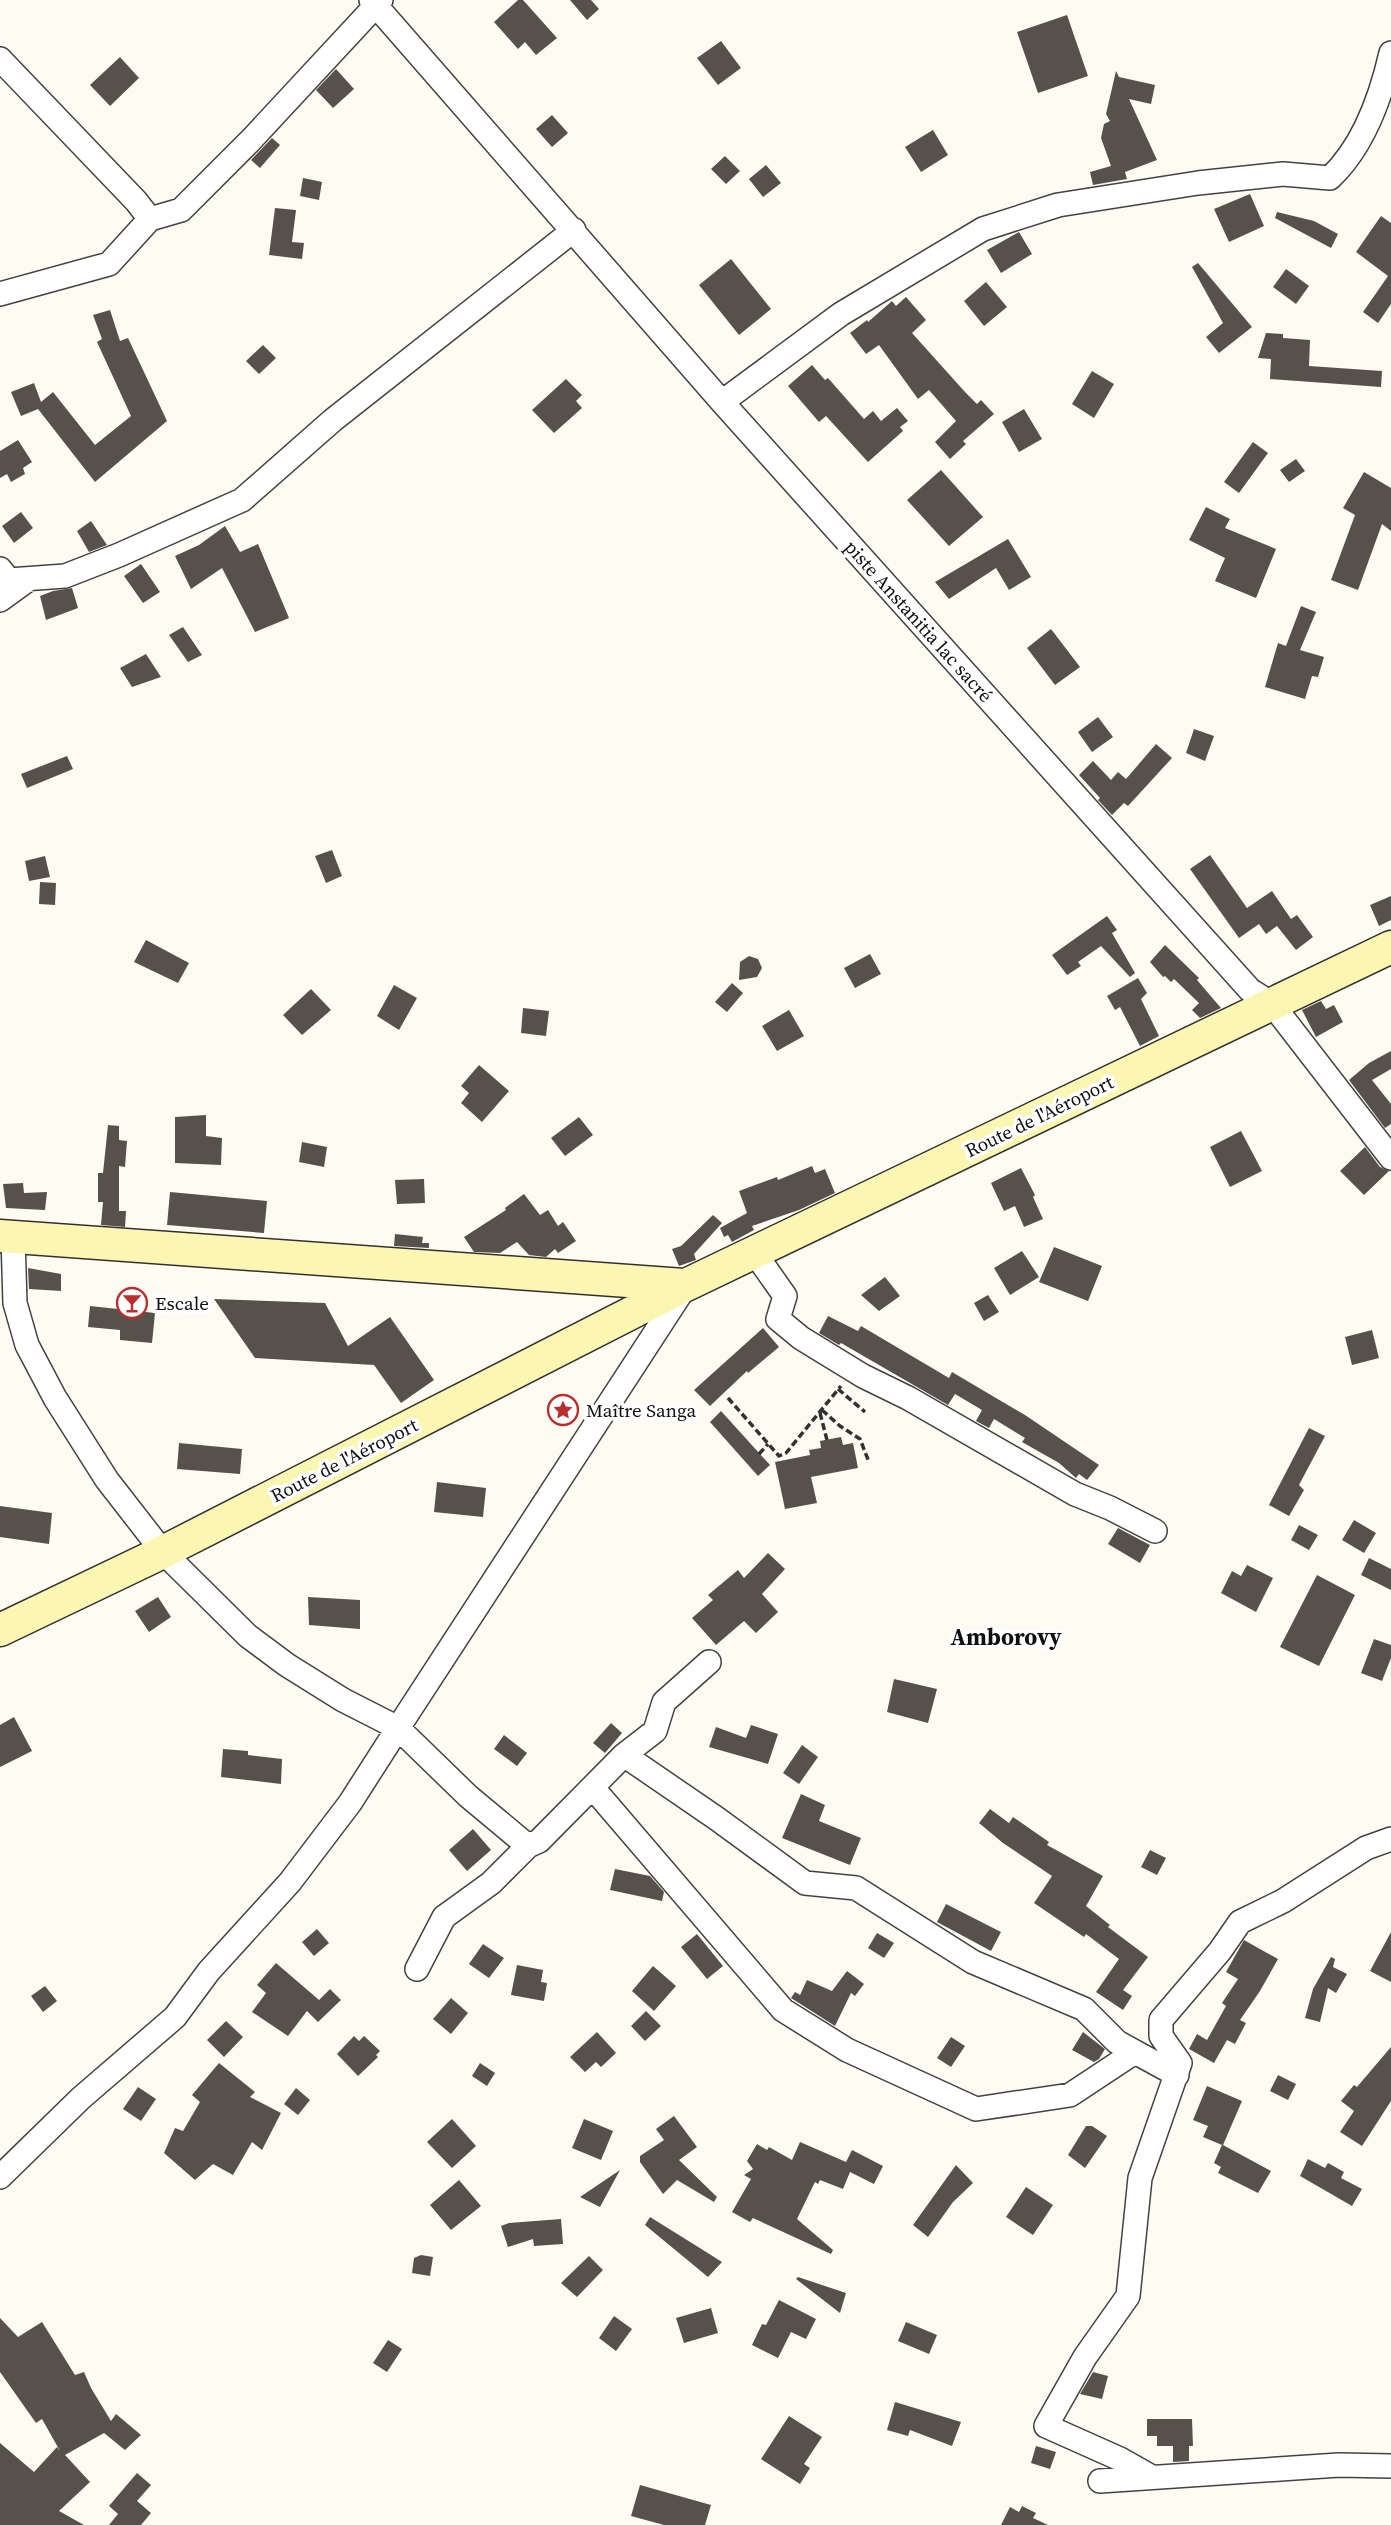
<svg xmlns="http://www.w3.org/2000/svg" width="1391" height="2525" font-family="'Source Serif 4',serif">
<style>
.building{fill:#57514c}
.lines{fill:none;stroke-linecap:round;stroke-linejoin:round}
.street-casing{stroke:#424242;stroke-width:26}
.secondary-casing{stroke:#313131;stroke-width:35}
.path{stroke:#313131;stroke-width:3.5;stroke-dasharray:7 3.5;stroke-linecap:butt}
.street{stroke:#fff;stroke-width:23}
.secondary{stroke:#fbf6b1;stroke-width:32}
.labels{text-anchor:middle;dominant-baseline:central;stroke-width:7;stroke-linejoin:round;paint-order:stroke}
.street-label{font-size:19px;fill:#0f0f0f;stroke:#fff}
.poi-label{font-size:19px;fill:#0f0f0f;stroke:#fff;text-anchor:start}
.quarter-label{font-size:23px;font-weight:bold;fill:#0f0f0f;stroke:#fff}
</style>
<rect width="100%" height="100%" fill="#fefcf2"/>
<path class="building" d="M518 0H523L557 38 536 55 525 42 518 49 494 22Z
M570 0H591L599 9 587 20Z
M1067 15 1088 76 1038 93 1017 32Z
M721 41 741 68 718 85 697 58Z
M120 57 139 78 110 106 90 85Z
M336 69 354 89 333 108 316 90Z
M1116 71 1119 77 1155 85 1151 104 1129 99 1157 160 1125 172 1127 179 1093 185 1090 172 1111 166 1101 138 1104 124 1110 121 1106 114Z
M552 115 568 133 552 147 536 129Z
M933 130 948 155 921 172 905 147Z
M272 138 280 145 260 168 251 160Z
M725 156 740 171 726 184 711 169Z
M766 165 781 183 763 197 749 179Z
M303 178 322 182 319 200 300 196Z
M1250 194 1264 226 1229 242 1214 209Z
M275 208 296 210 292 242 304 243 302 259 269 255Z
M1277 212 1314 221 1338 234 1331 248 1275 218Z
M1381 216 1391 223V304L1378 323 1363 312 1388 276 1356 252Z
M1019 232 1032 254 1001 273 987 250Z
M731 259 771 309 739 335 699 285Z
M1198 263 1252 327 1219 353 1206 337 1223 323 1192 267Z
M1286 269 1309 286 1296 304 1273 287Z
M986 282 1007 307 984 326 964 301Z
M906 297 926 320 912 333 965 392 977 404 981 400 994 414 963 441 966 444 950 459 935 442 956 421 929 390 918 399 879 345 866 354 850 333 867 320 868 322 892 301 896 306Z
M110 310 120 341 128 338 167 421 95 482 38 409 21 416 11 392 34 383 41 402 53 392 95 445 131 416 97 342 102 339 93 315Z
M1266 333 1283 334V338L1310 340 1309 366 1382 371 1381 387 1270 379 1271 359 1258 358Z
M263 345 276 358 259 374 246 361Z
M812 365 825 380 828 378 864 419 873 411 881 421 897 408 908 421 900 427 903 431 868 462 826 416 819 422 788 386Z
M1092 371 1114 384 1094 418 1072 404Z
M566 379 582 395 576 401 582 408 554 433 532 410Z
M1024 409 1042 439 1019 452 1002 422Z
M18 440 32 462 23 468 25 474 11 482 7 474 0 478V451Z
M1253 442 1268 453 1239 493 1224 482Z
M1296 459 1305 471 1289 482 1280 470Z
M941 470 983 517 949 546 907 500Z
M1364 472 1391 488V531L1382 524 1358 590 1331 580 1355 515 1343 508Z
M1206 507 1230 519 1225 528 1276 549 1256 598 1215 581 1225 558 1189 540Z
M21 512 33 528 14 543 2 526Z
M91 521 107 545 89 552 77 531Z
M225 526 240 552 258 544 289 618 255 632 222 568 191 589 175 556 199 545Z
M1008 539 1031 577 1009 590 996 568 949 599 935 582Z
M141 564 160 592 143 603 124 576Z
M72 588 78 608 46 620 40 596 53 591Z
M1301 606 1316 612 1300 650 1324 657 1318 677 1312 676 1305 699 1265 687 1278 643 1286 646Z
M183 627 202 655 188 662 169 635Z
M1051 629 1080 667 1055 685 1027 648Z
M146 654 161 677 132 687 120 668Z
M1098 717 1113 737 1092 752 1078 732Z
M1194 729 1214 736 1205 761 1186 753Z
M1156 744 1172 758 1128 806 1124 803 1112 815 1098 800 1100 798 1079 775 1093 761 1111 780 1118 772 1126 779Z
M67 756 73 769 27 788 21 774Z
M332 850 342 876 326 883 315 856Z
M1210 855 1247 908 1272 891 1291 919 1297 915 1313 937 1296 950 1277 926 1266 934 1259 924 1239 938 1190 869Z
M45 856 50 877 29 881 25 861Z
M40 882 56 883 55 905 39 904Z
M1391 896V920L1379 926 1370 905Z
M1107 916 1117 930 1112 933 1135 973 1130 977 1101 946 1078 962 1081 966 1067 975 1052 955Z
M146 940 189 963 178 983 134 962Z
M1165 945 1199 978 1197 980 1221 1008 1200 1018 1192 1010 1199 1003 1174 979 1171 982 1165 976 1163 977 1150 962Z
M870 954 881 974 855 988 844 968Z
M749 956 758 959 762 968 757 977 739 980 740 962Z
M1138 978 1147 993 1141 999 1159 1036 1140 1046 1120 1007 1115 1010 1107 996Z
M732 983 743 993 727 1012 715 1002Z
M394 985 417 998 399 1030 377 1016Z
M311 989 331 1010 302 1035 283 1015Z
M1321 1001 1326 1009 1334 1005 1343 1022 1316 1037 1302 1010Z
M523 1008 549 1011 546 1036 521 1033Z
M789 1010 804 1036 777 1051 762 1026Z
M1391 1051V1069L1372 1080 1391 1104V1124L1385 1128 1349 1080 1369 1063Z
M479 1065 509 1091 482 1122 461 1103 469 1093 461 1086Z
M206 1115V1136L222 1138 221 1165 175 1163V1117Z
M579 1117 593 1135 565 1156 551 1138Z
M108 1125 119 1126V1140L127 1141 125 1167 119 1166V1211H126L125 1227 101 1225 103 1202H98V1173H103Z
M1241 1131 1262 1171 1230 1187 1210 1147Z
M302 1142 327 1147 324 1167 299 1162Z
M1365 1147 1380 1167 1389 1171 1364 1195 1340 1171Z
M812 1166 815 1173 825 1169 835 1193 799 1210 752 1226 754 1230 732 1242 728 1235 724 1237 720 1228 747 1213 739 1191 777 1177 778 1180Z
M1021 1168 1035 1195 1033 1197 1043 1219 1024 1227 1015 1206 1004 1211 991 1183Z
M424 1179 425 1203 397 1204 395 1180Z
M23 1183 24 1193 47 1192 45 1210 6 1208 3 1184Z
M170 1192 267 1201 264 1233 167 1225Z
M524 1194 540 1215 548 1210 558 1226 563 1222 576 1241 558 1253 555 1249 546 1257 529 1255 517 1242 500 1253 474 1252 464 1237 506 1210 505 1208Z
M713 1215 722 1223 694 1254 696 1260 679 1266 672 1249 681 1246Z
M395 1234 423 1237 422 1243H429V1248L394 1246Z
M1054 1247 1102 1266 1088 1301 1039 1282Z
M1022 1251 1039 1277 1010 1295 994 1268Z
M28 1268 61 1274V1291L29 1289Z
M885 1277 900 1296 879 1311 861 1295Z
M988 1295 999 1312 984 1321 974 1303Z
M214 1299 325 1303 348 1346 390 1317 434 1380 401 1403 374 1365 255 1358Z
M90 1306 155 1313 152 1343 120 1340V1330L88 1327Z
M828 1316 858 1331 861 1326 949 1378 952 1372 1025 1415 1099 1465 1087 1480 1079 1474 1076 1478 1059 1463 1022 1442 1025 1438 994 1419 989 1428 976 1421 982 1410 955 1394 948 1405 841 1343 839 1345 819 1333Z
M763 1328 779 1347 748 1373 747 1371 710 1406 694 1390Z
M1372 1330 1379 1358 1352 1365 1345 1337Z
M721 1411 770 1465 758 1476 710 1422Z
M1309 1428 1325 1436 1299 1485 1304 1490 1289 1516 1269 1505Z
M841 1437 843 1445 853 1443 858 1468 811 1477 817 1503 785 1509 775 1462 810 1455 809 1450 821 1448 820 1441Z
M179 1443 242 1449 240 1474 177 1469Z
M437 1482 486 1488 483 1517 434 1512Z
M0 1506 52 1513 49 1544 0 1537Z
M1354 1520 1376 1533 1364 1553 1342 1540Z
M1299 1525 1318 1535 1309 1550 1291 1540Z
M1118 1528 1150 1545 1140 1563 1108 1544Z
M768 1553 785 1569 762 1594 778 1612 756 1633 744 1621 716 1645 692 1618 713 1600 708 1595 738 1570 744 1578Z
M1369 1558 1391 1569V1590L1361 1575Z
M1247 1565 1273 1578 1256 1612 1221 1593 1232 1571 1241 1576Z
M1317 1575 1355 1595 1319 1666 1280 1647Z
M158 1597 171 1617 149 1632 135 1611Z
M308 1597 360 1600V1629L309 1625Z
M1374 1639 1391 1645V1658L1382 1681 1361 1673Z
M894 1679 937 1689 928 1723 887 1712Z
M14 1717 32 1751 0 1767V1725Z
M611 1723 622 1733 605 1753 593 1743Z
M751 1725 778 1734 768 1764 709 1747 716 1727 746 1738Z
M504 1735 527 1753 517 1766 494 1749Z
M802 1745 818 1757 799 1784 783 1773Z
M223 1749 248 1751V1755L282 1759 281 1784 221 1777Z
M801 1794 825 1805 819 1821 861 1838 850 1865 782 1838Z
M990 1809 1009 1823 1013 1817 1049 1842 1047 1845 1103 1876 1086 1906 1110 1925 1108 1927 1148 1957 1123 1990 1132 1996 1123 2010 1096 1992 1119 1959 1086 1934 1084 1937 1034 1903 1052 1876 1003 1843 979 1823Z
M473 1829 491 1850 467 1871 449 1850Z
M1150 1850 1166 1858 1157 1875 1141 1867Z
M615 1869 650 1876 664 1892 662 1901 610 1890Z
M946 1904 1001 1932 991 1951 937 1922Z
M317 1929 329 1943 314 1956 302 1942Z
M1391 1932V1982L1370 1971Z
M877 1933 894 1943 884 1958 868 1948Z
M697 1934 723 1966 707 1979 681 1947Z
M1244 1940 1278 1959 1260 1991 1240 2020 1246 2023 1235 2044 1227 2040 1214 2063 1189 2049 1197 2034 1207 2040 1226 2006 1222 2003 1238 1979 1226 1972Z
M483 1944 504 1958 489 1978 469 1964Z
M1331 1957 1335 1959 1333 1967 1347 1974 1336 1993 1328 1988 1320 2022 1305 2018 1313 1989Z
M276 1963 319 2000 330 1989 341 2000 318 2022 307 2011 288 2036 252 2012 266 1993 257 1985Z
M517 1965 543 1970 541 1982 547 1983 544 2001 511 1995Z
M653 1966 676 1986 654 2011 632 1991Z
M847 1971 864 1984 855 1996 851 1993 835 2026 791 1998 795 1992 800 1995 807 1980 832 1991Z
M45 1986 57 2001 43 2012 31 1996Z
M451 1998 468 2013 451 2034 433 2019Z
M646 2011 661 2026 645 2041 631 2026Z
M226 2021 243 2037 224 2057 207 2040Z
M597 2032 616 2053 601 2067 596 2062 585 2072 570 2057Z
M1083 2032 1105 2049 1099 2059 1094 2062 1072 2050Z
M354 2036 359 2041 364 2036 380 2051 376 2055 378 2057 358 2076 337 2054Z
M951 2037 965 2046 951 2067 937 2058Z
M1391 2047V2101L1362 2146 1340 2132 1354 2111 1341 2101 1354 2085 1357 2087Z
M219 2063 255 2092 250 2097 281 2113 262 2150 252 2142 233 2175 213 2164 195 2180 164 2153 175 2128 183 2131 200 2102 192 2095Z
M480 2063 495 2073 487 2086 472 2076Z
M1278 2075 1296 2084 1288 2100 1270 2091Z
M1207 2086 1242 2101 1223 2145 1271 2171 1258 2193 1218 2173 1221 2167 1214 2163 1222 2145 1203 2137 1208 2126 1193 2120Z
M138 2087 156 2099 141 2121 123 2109Z
M296 2088 310 2100 298 2115 284 2104Z
M674 2116 697 2147 679 2160 717 2197 714 2202 677 2180 663 2194 640 2162V2156L664 2140 656 2129Z
M452 2119 476 2146 452 2168 427 2142Z
M584 2119 613 2131 601 2160 572 2148Z
M1086 2126H1092L1107 2136 1085 2168 1068 2155Z
M800 2142 846 2162 852 2150 883 2166 874 2184 850 2172 843 2189 820 2180 818 2184 815 2182 797 2219 833 2250 831 2254 753 2218 750 2222 732 2212 751 2179 744 2175 753 2169 747 2161 757 2144 767 2150 769 2147 792 2160Z
M1308 2159 1325 2168 1328 2163 1344 2172 1341 2178 1362 2189 1352 2206 1300 2176Z
M956 2165 973 2183 953 2202 928 2237 913 2225Z
M620 2170 600 2207 580 2197Z
M459 2180 481 2206 451 2230 430 2205Z
M1026 2187 1053 2205 1033 2235 1006 2217Z
M650 2217 703 2250 722 2262 708 2277 645 2225Z
M561 2219 563 2244 534 2246 533 2239 508 2247 501 2226 509 2223Z
M421 2255 433 2257 430 2276 412 2273 414 2258Z
M589 2256 603 2270 577 2297 561 2283Z
M798 2277 846 2293 840 2313 796 2279Z
M779 2300 816 2319 806 2339 791 2332 778 2358 752 2345 762 2324 766 2325Z
M711 2308 718 2333 684 2343 676 2318Z
M614 2316 632 2329 616 2351 599 2338Z
M0 2318 18 2337 42 2322 75 2375 84 2372 91 2388 111 2421 116 2414 141 2435 125 2450 104 2433 65 2455 90 2482 59 2511 84 2525H0V2443L34 2472 57 2447 60 2451 42 2419 36 2423 0 2372Z
M906 2322 937 2335 929 2354 898 2341Z
M388 2340 402 2349 387 2372 373 2363Z
M1093 2372 1108 2376 1102 2399 1080 2394Z
M895 2402 961 2422 952 2446 910 2430 908 2436 887 2430Z
M789 2416 822 2437 804 2464 810 2468 800 2484 761 2459Z
M1147 2419H1192L1193 2446H1189V2461L1173 2462V2446H1157V2436H1147Z
M1036 2446 1056 2452 1050 2469 1031 2463Z
M137 2473 151 2485 137 2501 151 2513 141 2525H109L118 2514 109 2506Z
M640 2485 711 2505 705 2525H664L631 2516Z
M1022 2506 1036 2513 1033 2518 1048 2525H1001L1010 2507 1019 2512Z"/>
<g class="lines">
<g class="street-casing">
<path id="street" d="M371 0 722 402 1250 990 1272 1004 1391 1158
M0 59 136 201 150 219 181 210 251 140 381 0
M0 294 109 264 150 219
M722 402 841 314 983 229 1058 205 1198 183 1283 174 1330 178C1364 146 1381 97 1391 53
M0 569 9 580 65 576 119 555 242 500 333 420 574 230
M0 600 29 579
M13 1238 15 1303 27 1345 55 1398 107 1480 163 1552 248 1636 287 1665 343 1700 398 1728 685 1287
M754 1252 785 1296 778 1319 801 1338 863 1376 908 1398 1075 1494 1110 1508 1155 1531
M624 1755 716 1818 805 1883 856 1888 973 1962 1084 2009 1117 2042 1177 2075
M593 1788 783 2010 847 2050 976 2109 1070 2095 1135 2052
M528 1846 539 1841 624 1755 655 1731 664 1702 709 1662
M0 2177 81 2098 175 2017 209 1971 290 1882 350 1803 398 1728 468 1796 528 1846 491 1883 444 1917 417 1969
M1150 2476 1120 2459 1046 2426 1085 2357 1128 2296 1140 2178 1180 2063 1161 2036V2020L1220 1951 1240 1922 1283 1901 1366 1848 1391 1839
M1100 2481 1339 2465 1391 2466"/>
</g>
<g class="secondary-casing">
<path id="secondary" d="M0 1236 684 1285
M0 1630 163 1552 686 1285 1391 947"/>
</g>
<path class="path" d="M838 1389 865 1412
M728 1398 779 1456 786 1453 841 1386
M822 1410 840 1426 860 1439 869 1462
M820 1413 827 1440
M759 1454 768 1444"/>
<use href="#street" class="street"/>
<use href="#secondary" class="secondary"/>
</g>
<defs>
<g id="bar-ring" transform="scale(1.575)"><circle r="9.5" fill="#fff" stroke="#b92e2e" stroke-width="1.5"/><path d="M-6-5H6L.8 .8V4.5H3.5V6h-7V4.5H-.8V.8Z" fill="#b92e2e"/></g>
<g id="sight-ring" transform="scale(1.575)"><circle r="9.5" fill="#fff" stroke="#b92e2e" stroke-width="1.5"/><path d="M0-6L1.8-2.2L6-1.7L2.9 1.2L3.7 5.4L0 3.3L-3.7 5.4L-2.9 1.2L-6-1.7L-1.8-2.2Z" fill="#b92e2e"/></g>
</defs>
<g fill-rule="evenodd">
<use href="#bar-ring" x="132" y="1303"/>
<use href="#sight-ring" x="563" y="1410"/>
</g>
<g class="labels">
<g class="street-label">
<text transform="translate(919 621) rotate(48)">piste Anstanitia lac sacré</text>
<text transform="translate(1039 1116) rotate(-26)">Route de l'Aéroport</text>
<text transform="translate(344 1460) rotate(-27)">Route de l'Aéroport</text>
</g>
<g class="poi-label">
<text x="155" y="1303">Escale</text>
<text x="586" y="1410">Maître Sanga</text>
</g>
<g class="quarter-label">
<text x="1006" y="1637">Amborovy</text>
</g>
</g>
</svg>
